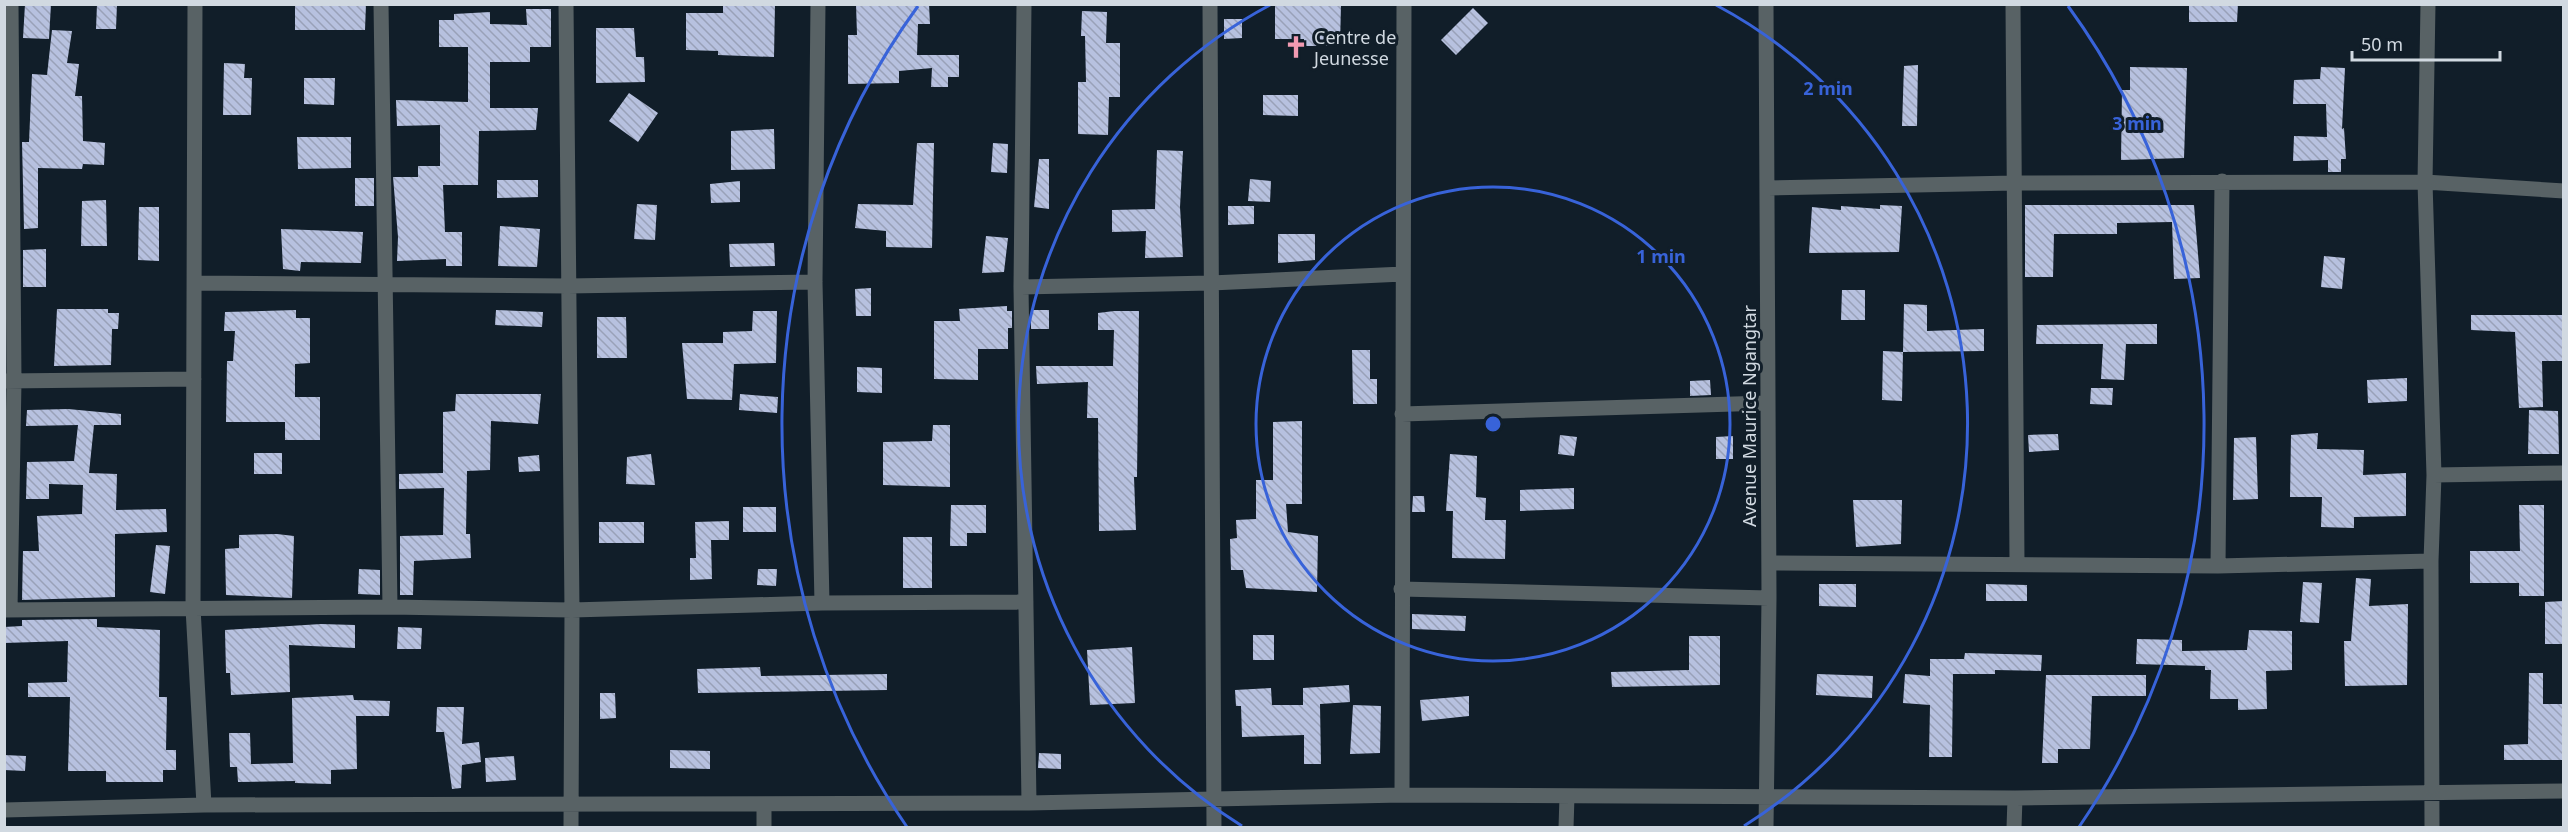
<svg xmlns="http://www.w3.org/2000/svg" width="2568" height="832" font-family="'Noto Sans',sans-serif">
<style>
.building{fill:url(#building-back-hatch)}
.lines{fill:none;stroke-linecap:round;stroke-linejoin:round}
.minor{stroke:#586265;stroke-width:15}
.ring{fill:none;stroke:#3863d9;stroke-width:3}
.labels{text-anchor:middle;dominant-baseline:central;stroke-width:6;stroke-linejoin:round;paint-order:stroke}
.poi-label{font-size:18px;fill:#d1d9e1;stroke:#111e29;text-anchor:start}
.street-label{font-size:18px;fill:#d1d9e1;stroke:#111e29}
.centre{fill:#3863d9;stroke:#111e29;stroke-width:3}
.ring-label{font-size:18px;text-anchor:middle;font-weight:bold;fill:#3863d9;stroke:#111e29;stroke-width:6;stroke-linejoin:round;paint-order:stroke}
</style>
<defs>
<pattern id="building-back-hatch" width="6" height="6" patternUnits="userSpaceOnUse" patternTransform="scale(1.5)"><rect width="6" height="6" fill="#b7c1df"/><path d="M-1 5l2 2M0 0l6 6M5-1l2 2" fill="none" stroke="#99a1b8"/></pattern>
</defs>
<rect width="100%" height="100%" fill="#111e29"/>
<path class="building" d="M25 4H51L49 39 23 38Z
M97 4H117L116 29H96Z
M295 4H366L365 30H295Z
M723 4H775L774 57 718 55V51L686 50V13H723Z
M856 4H929L930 24H918L917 55H959V77H948V87H931L932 68 899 71V83L848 84V35H857Z
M1275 4H1341L1340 46H1304V39H1275Z
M2189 4H2238L2237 22H2189Z
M1473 8 1488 23 1456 55 1441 40Z
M526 9H551V47H530V62H490V108H538L536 130 479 131 478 185H443L445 232H462V266H446V259L397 261 398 237 393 177H418V166H440V125L397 126 396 100 468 102V47H439V20H454V14L490 12V24L527 25Z
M1082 11 1107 12 1106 43H1120V97H1109L1108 135 1078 134V82H1086L1085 36H1081Z
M1224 19H1242V38L1224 39Z
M596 28H634L636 57H644L645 82 596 83Z
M52 30 72 31 67 63 79 64 75 96H82L83 141 105 143 104 165 83 164 82 169 38 168V228L24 229 22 142H29L32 74 47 75Z
M224 63 245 64 244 78H252L251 115H223Z
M1918 65 1917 126H1902L1904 66Z
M2130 67 2187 68 2184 158 2121 160 2122 90H2130Z
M2321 67 2345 68 2342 129 2344 128 2346 159H2341V172H2328V160L2293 161 2294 136 2327 137 2326 104H2293L2294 80 2320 79Z
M304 78H335L334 105 304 104Z
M629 93 658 113 638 142 609 121Z
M1263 95H1298V116L1263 115Z
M774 129 775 169 731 170V131Z
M297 137H351V168L298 169Z
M917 143H934L932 248 886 247V231L855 228 858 204 913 205Z
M993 143 1008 144 1007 173 991 172Z
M1157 150 1183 151 1180 207 1183 257 1145 258 1146 231 1112 232V210L1155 209Z
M1039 159H1049V209L1034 207Z
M355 178H374V206H355Z
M1250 179 1271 181 1270 202 1248 201Z
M497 180H538V197L497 198Z
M740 181V202L711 203 710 184Z
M106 200 107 246H81L82 201Z
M637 204 657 205 655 240 634 239Z
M1880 205 1902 206 1899 252 1809 253 1812 207 1841 210V206L1880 209Z
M2025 205H2194L2200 278 2174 279 2172 222 2117 223V234H2054L2053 277H2025Z
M1228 206H1254V224L1228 225Z
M139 207H159V261L138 260Z
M500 226 540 229 537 267 498 266Z
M281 229 363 232 361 263 301 262 300 271 283 269Z
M1278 234H1315V260L1278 263Z
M986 236 1008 238 1004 272 982 273Z
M774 243 775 266 730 267 729 244Z
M46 249V287H23V250Z
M2324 256 2345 258 2342 289 2321 287Z
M871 288V316H856L855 289Z
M1842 290H1865V320H1841Z
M1904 304 1927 305V331L1984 329V351L1903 352Z
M1007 306V311H1012V328H1008V349H978V380L934 379V321H960L959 309Z
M57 309H108V313H119L118 329H112L111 365 54 366Z
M296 310V318H310V363L295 364V397H320V440H285V422H226L227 361H233L235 331H224L225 312Z
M496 310 543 312 542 327 495 325Z
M1031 310H1049V329H1031Z
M753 311H777L776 363 734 364 732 400 687 399 682 343H723V332L752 331Z
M1114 311H1139L1137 477H1134L1136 530 1099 531 1098 418H1087L1088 382 1037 384 1036 366H1113L1114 330H1098V313Z
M2471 315H2564V361H2542L2543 407 2519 408 2515 332 2471 330Z
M597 317H626L627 358H597Z
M2157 324V344H2126L2124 380 2101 379 2103 344H2036L2037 325Z
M1352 350H1370V379H1377V404H1353Z
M1883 351 1903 352 1902 401 1882 400Z
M857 367 882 368V393L857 392Z
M2407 378V401L2368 403 2367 380Z
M1710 380 1711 395 1690 396V381Z
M2091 388H2113L2112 405 2090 404Z
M456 394H541L538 424 491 421 490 470 467 471 466 534H470L471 558 414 561 413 595H400V536L443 535 444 488 399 489V474L443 473V412L455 411Z
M740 394 778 397 777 413 739 410Z
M68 409 121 414V425H94L89 473 117 474 116 510 166 509 167 532 115 534V597L22 600 23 551H39L37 516 82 514 83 485 49 484V499H26L27 462 74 461 78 425 26 426 27 410Z
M2529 410 2558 411 2559 454H2528Z
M1302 421V504H1286L1288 532 1318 536 1317 592 1246 588 1243 570H1231L1230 539 1237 538 1236 520 1256 519V480H1273V422Z
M933 425H950V487L883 485V442L932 441Z
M2318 433 2317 449 2364 450 2363 475 2406 473V516L2354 517V528L2321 527 2322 497H2290L2291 435Z
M2058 434 2059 450 2029 452 2028 435Z
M1560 435 1577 437 1574 456 1558 454Z
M1733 436V459H1716V437Z
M2256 437 2258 499 2233 500 2234 438Z
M254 453H282V474H254Z
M651 454 655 485 626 484 627 457Z
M1450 454 1477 456 1476 497 1486 498 1485 520H1506L1505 559 1452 558 1453 511H1446Z
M539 455 540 471 519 472 518 457Z
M1574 488V509L1520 511V490Z
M1413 496H1424L1425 512H1412Z
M1853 500H1902L1901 544 1856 547Z
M951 505H986V533H967V546H950Z
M2519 505H2544V596H2519V583H2470V551H2520Z
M743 507H776V532H743Z
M729 521V540H711L712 579 690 580V558H696L695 522Z
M599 522H644V543H599Z
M277 534 294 536 292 598 226 595 225 549 239 548V535Z
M903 537H932V588H903Z
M156 545 170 546 165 594 150 592Z
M359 569 380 570V595L358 594Z
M758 569H777L776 586 757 585Z
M2356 578 2371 579 2369 606 2408 604 2407 685 2345 686 2344 641H2351Z
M2303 582 2322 583 2319 623 2300 622Z
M1819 584H1856V607L1819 606Z
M1986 584 2027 585V601H1986Z
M2564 601V644H2545V602Z
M1412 614 1466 616 1465 631 1412 629Z
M97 619V627L160 630 159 697H167L166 750H176V770H163V782H106V771H68L70 697H28V683L67 682 68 641 4 643V627L22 626V620Z
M321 624 355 625V648L289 645 290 692 231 695 230 673H226L225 630Z
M398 627 422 628 421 649H397Z
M2249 630 2292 631V670L2266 671 2267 709 2238 710V699H2210L2211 670H2205V666L2136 664 2137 639 2182 640V651L2247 650Z
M1253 635H1274V660H1253Z
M1689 636H1720V685L1612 687 1611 672 1689 670Z
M1132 647 1135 703 1090 705 1087 650Z
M1965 653 2042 655 2041 671 1995 670V674H1953L1952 757H1929L1930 705 1903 703 1905 674 1930 676V659H1964Z
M760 667 761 676 887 674V690L698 693 697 669Z
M2529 673H2543V704H2564V760H2504V745L2528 744Z
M1817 674 1873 676 1872 698 1816 695Z
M2046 675H2146V696H2092L2090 749H2058V763H2042Z
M1349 685 1350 702 1320 704 1321 764H1304V735L1242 737 1241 706H1236L1235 690 1271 688 1272 705H1303V688Z
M600 693H615L616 718 600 719Z
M353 695 354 700 390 701 389 716H356L357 769 331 770V784L295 783V781L238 782 237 767H230L229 733H250L251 764 293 763 292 698Z
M1469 696V716L1422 721 1420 700Z
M1353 705 1381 706 1380 753 1350 754Z
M437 707H464L462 744 479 742 481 762 462 765 461 788 452 789 444 732H436Z
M670 750 710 751V769L670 768Z
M1039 753 1061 754V769L1038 768Z
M4 755 26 756 25 771 4 770Z
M514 756 516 780 486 782 485 758Z"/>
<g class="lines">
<path class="minor" d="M195 4 193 608 204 805
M381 4 390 607
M566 4 572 610 571 828
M818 4 815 282 822 603
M1024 4 1021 287 1029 803
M1210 4 1214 828
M2013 4 2017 562
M2428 4 2425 182 2434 475 2431 561 2432 828
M1768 188 2015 183 2425 182 2564 191
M196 283 568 286 815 282
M1021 287 1211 283 1403 274
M5 381 194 379
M1402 414 1768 403
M2434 475 2564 473
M1769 563 2218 566 2431 561
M2218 566 2222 181
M1401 589 1769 598
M4 610 390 607 572 610 822 603 1026 602
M10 610 14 381 11 4
M1402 795 1404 4
M764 805V828
M4 810 204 805 1029 803 1402 795 2015 798 2564 791
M1566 828 1567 796
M1766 828 1769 598 1766 4
M2014 828 2015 798"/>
</g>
<g class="ring">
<circle cx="1493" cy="424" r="237"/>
<path d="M1242 826A474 474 0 0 1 1270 5M1716 5A474 474 0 0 1 1744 826"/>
<path d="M907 827A711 711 0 0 1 918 6M2068 6A711 711 0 0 1 2079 827"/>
</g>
<defs>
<g id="church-bare" transform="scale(1.8)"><path d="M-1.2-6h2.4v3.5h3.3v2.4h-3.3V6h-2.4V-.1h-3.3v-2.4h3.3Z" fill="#f19ab1" stroke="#111e29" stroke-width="2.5" paint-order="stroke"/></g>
</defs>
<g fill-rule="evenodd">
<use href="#church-bare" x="1296" y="47"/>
</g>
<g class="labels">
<g class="poi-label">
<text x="1314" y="37">Centre de<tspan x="1314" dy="21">Jeunesse</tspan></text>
</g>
<g class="street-label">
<text transform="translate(1749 416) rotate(-90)">Avenue Maurice Ngangtar</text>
</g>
</g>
<circle cx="1493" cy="424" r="9" class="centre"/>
<g class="ring-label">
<text x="1828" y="95">2 min</text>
<text x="2137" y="130">3 min</text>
<text x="1661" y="263">1 min</text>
</g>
<rect width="2568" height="832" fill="none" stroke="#d1d9e1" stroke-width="12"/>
<path d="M2352 51v9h148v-9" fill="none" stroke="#d1d9e1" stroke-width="3"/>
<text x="2361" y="51" font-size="18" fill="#d1d9e1" stroke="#111e29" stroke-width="4.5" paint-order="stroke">50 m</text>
</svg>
